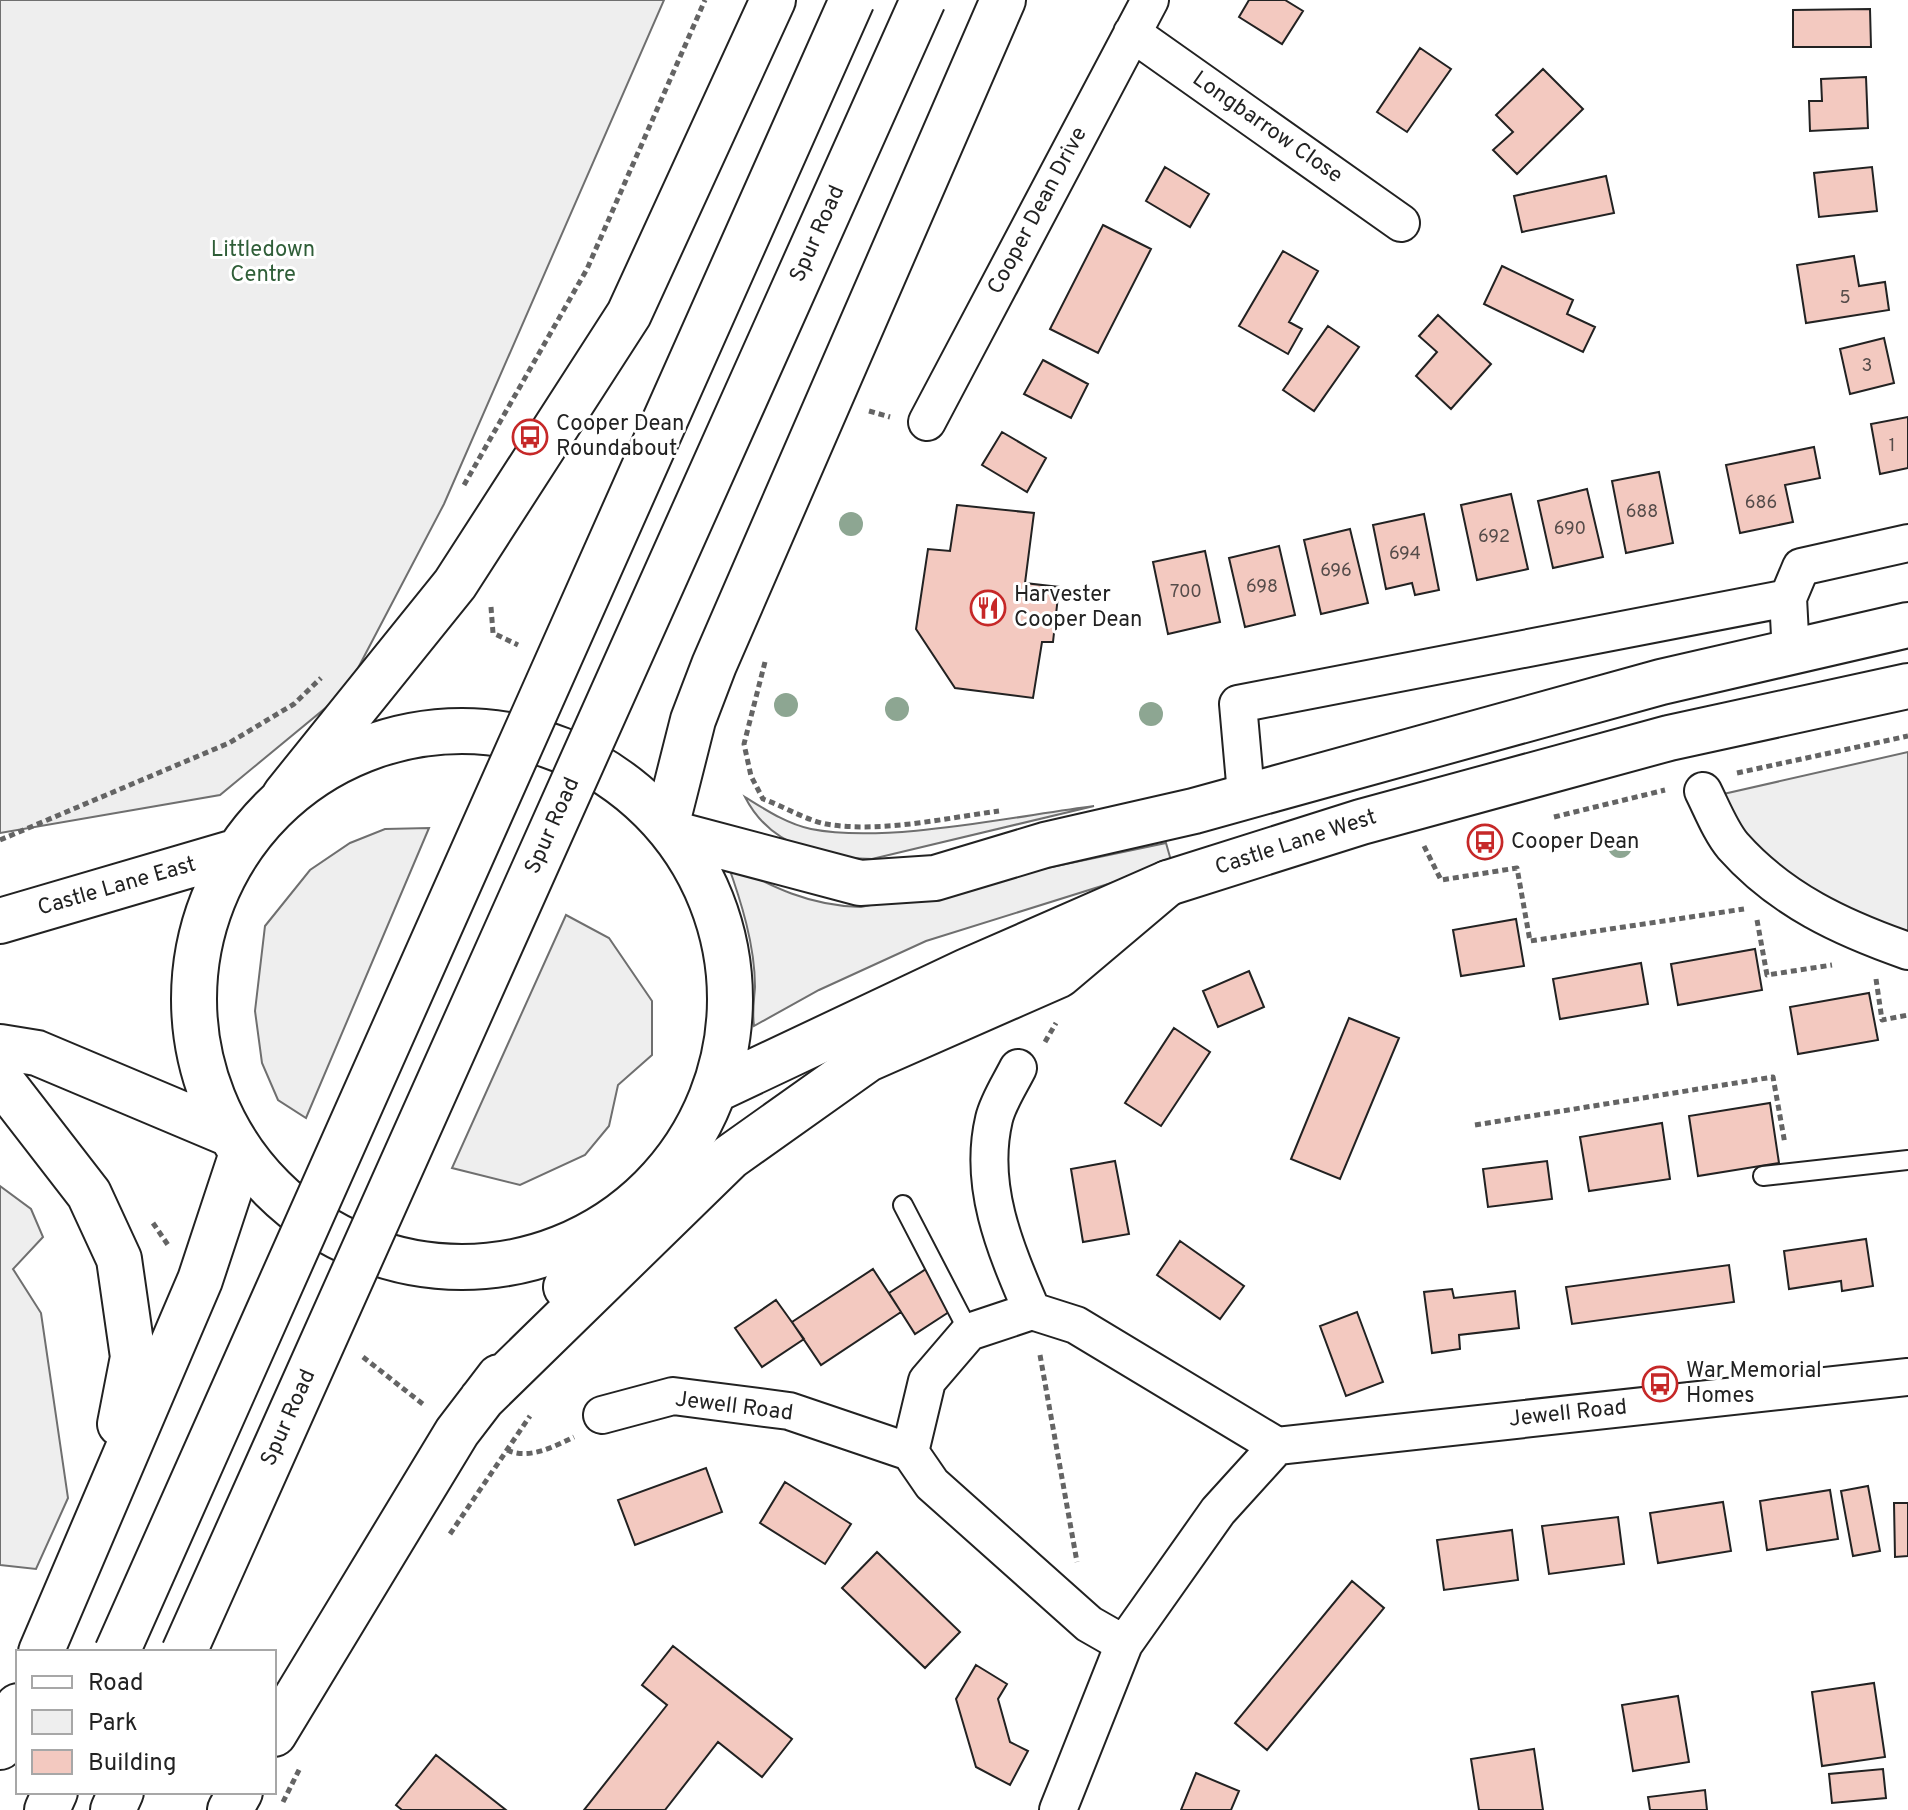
<svg xmlns="http://www.w3.org/2000/svg" width="1908" height="1810" font-family="Overpass,sans-serif">
<style>
.green{fill:#eee;stroke:#6f6f6f;stroke-width:2}
.building{fill:#f3c9c0;stroke:#222;stroke-width:2}
.lines{fill:none;stroke-linecap:round;stroke-linejoin:round}
.lane-casing{stroke:#222;stroke-width:22}
.street-casing{stroke:#222;stroke-width:40}
.primary-casing{stroke:#222;stroke-width:48}
.highway-casing{stroke:#222;stroke-width:48}
.path{stroke:#646464;stroke-width:5;stroke-dasharray:6 4;stroke-linecap:butt}
.lane{stroke:#fff;stroke-width:18}
.street{stroke:#fff;stroke-width:36}
.primary{stroke:#fff;stroke-width:44}
.highway{stroke:#fff;stroke-width:44}
.highway-bridge-casing{stroke:#222;stroke-width:48;stroke-linecap:butt}
.highway-bridge{stroke:#fff;stroke-width:44}
.tree{fill:#8da692}
.labels{text-anchor:middle;dominant-baseline:central;stroke-width:6;stroke-linejoin:round;paint-order:stroke}
.number-label{font-size:18px;fill:#564c4a}
.street-label{font-size:22px;fill:#222;stroke:#fff}
.park-label{font-size:22px;fill:#2f5e38;stroke:#fff}
.poi-label{font-size:22px;fill:#222;stroke:#fff;text-anchor:start}
</style>
<rect width="100%" height="100%" fill="#fff"/>
<path class="green" d="M0 0H664L444 504 346 691 220 795 0 833Z
M1908 752V936C1841 907 1751 865 1719 795Z
M745 797C766 810 787 824 811 829 887 844 1015 816 1094 806L872 859C820 859 770 846 745 797Z
M429 828 306 1118 278 1100 262 1063 255 1011 265 926 310 870 350 843 385 829Z
M1166 843 1172 864 926 941 819 990 754 1026C752 1012 754 1001 755 987 755 945 741 901 727 862 771 887 810 906 861 907Z
M566 915 609 938 652 1001V1055L618 1085 609 1126 585 1155 520 1185 452 1168Z
M0 1186 31 1209 43 1237 13 1269 41 1313 68 1498 36 1569 0 1565Z"/>
<path class="building" d="M1249 0H1285L1303 11 1282 44 1239 17Z
M1870 9 1871 47H1793V10Z
M1420 48 1451 69 1407 132 1377 112Z
M1543 69 1583 109 1517 174 1493 150 1513 132 1496 115Z
M1866 77 1868 128 1810 131 1809 101H1822L1821 79Z
M1165 167 1209 194 1190 227 1146 201Z
M1872 167 1877 211 1819 217 1814 173Z
M1606 176 1614 213 1522 232 1514 196Z
M1103 225 1151 249 1098 353 1050 329Z
M1283 251 1318 271 1289 322 1302 329 1288 354 1239 326Z
M1854 256 1859 286 1885 282 1889 310 1806 323 1797 265Z
M1502 266 1573 300 1567 314 1595 327 1583 352 1484 304Z
M1438 315 1491 364 1451 409 1416 376 1437 352 1419 336Z
M1328 326 1359 347 1314 411 1283 390Z
M1884 338 1894 383 1850 394 1840 349Z
M1043 360 1088 384 1071 418 1024 394Z
M1908 417V468L1880 474 1871 424Z
M1002 432 1046 458 1027 492 982 465Z
M1814 447 1820 478 1785 485 1793 522 1740 533 1726 465Z
M1659 472 1673 543 1626 553 1612 481Z
M1587 489 1603 557 1553 568 1538 501Z
M1511 494 1528 569 1477 580 1461 505Z
M957 505 1034 513 1025 583 1059 587 1053 642H1042L1033 698 955 688 916 629 928 549 950 551Z
M1424 514 1439 590 1415 595 1412 583 1386 589 1373 525Z
M1350 529 1368 603 1321 614 1304 540Z
M1279 546 1295 615 1245 627 1229 558Z
M1205 551 1220 622 1168 634 1153 562Z
M1516 919 1524 966 1461 976 1453 930Z
M1755 949 1762 990 1678 1005 1671 964Z
M1641 963 1648 1004 1560 1019 1553 979Z
M1249 971 1264 1007 1218 1027 1203 991Z
M1869 993 1878 1040 1798 1054 1790 1007Z
M1349 1018 1399 1038 1340 1179 1291 1159Z
M1174 1028 1210 1052 1161 1126 1125 1103Z
M1770 1103 1779 1163 1698 1176 1689 1116Z
M1662 1123 1670 1179 1589 1191 1580 1137Z
M1115 1161 1129 1234 1083 1242 1071 1169Z
M1547 1161 1552 1199 1488 1207 1483 1169Z
M1866 1239 1873 1286 1842 1291 1841 1281 1789 1289 1784 1251Z
M1180 1241 1244 1286 1220 1319 1157 1275Z
M1729 1265 1734 1302 1572 1324 1566 1287Z
M873 1269 901 1312 821 1365 792 1322Z
M926 1269 952 1310 915 1334 889 1293Z
M1452 1289 1454 1298 1515 1291 1519 1328 1459 1335 1460 1349 1432 1353 1424 1292Z
M776 1300 804 1339 762 1367 735 1328Z
M1357 1312 1383 1382 1346 1396 1320 1326Z
M706 1468 722 1512 635 1545 618 1500Z
M785 1482 851 1524 825 1564 760 1523Z
M1868 1486 1880 1551 1853 1556 1841 1491Z
M1830 1490 1838 1539 1767 1550 1760 1501Z
M1723 1502 1731 1551 1658 1563 1650 1513Z
M1894 1503H1908V1556L1895 1557Z
M1618 1517 1624 1564 1549 1574 1542 1526Z
M1512 1530 1518 1580 1444 1590 1437 1540Z
M877 1552 960 1632 925 1668 842 1588Z
M1352 1581 1384 1608 1267 1750 1235 1723Z
M673 1646 792 1739 762 1777 718 1742 665 1810H584L667 1705 642 1685Z
M976 1665 1007 1684 998 1699 1010 1742 1028 1751 1010 1785 976 1767 956 1699Z
M1874 1683 1885 1757 1822 1766 1812 1692Z
M1678 1696 1689 1762 1633 1771 1622 1705Z
M1534 1749 1543 1810H1479L1471 1759Z
M436 1755 506 1810H402L396 1805Z
M1883 1769 1886 1798 1832 1803 1829 1774Z
M1196 1773 1239 1791 1231 1810H1181Z
M1705 1790 1707 1810H1650L1648 1797Z"/>
<g class="lines">
<g class="lane-casing">
<path id="lane" d="M1763 1176 1908 1160
M903 1205 969 1332"/>
</g>
<g class="street-casing">
<path id="street" d="M1132 33 1401 223
M927 422 1150 0
M1791 654 1788 598 1801 567 1908 543
M1703 791C1712 809 1721 832 1733 846 1781 900 1842 928 1908 951
M1246 794 1238 704 1788 598
M1018 1068C1010 1084 998 1102 994 1119 978 1187 1006 1250 1032 1311
M602 1415 673 1396 789 1411 910 1452
M1124 1644 1089 1624 932 1484 910 1452 927 1381 969 1332 1032 1311 1076 1325 1277 1446
M1058 1810 1124 1644 1218 1511 1277 1446 1908 1377"/>
</g>
<g class="primary-casing">
<path id="primary" d="M194 999a268 268 0 1 1 536 0a268 268 0 1 1-536 0Z
M675 834 860 883 935 878 1045 845 1194 811 1661 682 1908 625
M0 921 235 852
M0 1047 37 1053 227 1133
M715 1090 967 971 1168 883 1361 822 1669 738 1908 686"/>
</g>
<g class="highway-casing">
<path id="highway" d="M285 795 455 584 629 314 773 0
M667 823 693 720 714 665 1003 0
M0 1079 89 1194 119 1259 133 1357 120 1424
M566 1287 618 1218
M482 1399 730 1157 868 1059 1059 975 1168 883
M41 1652 200 1280 241 1156
M274 1734 457 1432 499 1377
M0 1747 18 1706
M47 1810 55 1792
M113 1810 121 1792
M230 1810 240 1792"/>
</g>
<path class="path" d="M869 411 890 417
M464 485 587 269 705 0
M491 607 493 633 518 645
M765 662 744 744 751 776 763 799C786 807 808 822 832 825 886 832 946 818 999 811
M1737 773 1908 736
M1554 817 1665 790
M0 840 229 743 294 704 321 678
M1424 846 1441 880 1517 868 1530 941 1744 909
M1757 920 1767 975 1832 965
M1876 979 1882 1020 1908 1015
M1045 1042 1056 1023
M1475 1125 1773 1077 1785 1144
M153 1223 168 1245
M1040 1355 1077 1562
M363 1357 424 1405
M507 1450C529 1460 553 1447 574 1437
M450 1534 530 1416
M283 1802 300 1768"/>
<use href="#lane" class="lane"/>
<use href="#street" class="street"/>
<use href="#primary" class="primary"/>
<use href="#highway" class="highway"/>
<g class="highway-bridge-casing">
<path id="highway-bridge" d="M117 1652 852 0
M184 1652 923 0"/>
</g>
<use href="#highway-bridge" class="highway-bridge"/>
</g>
<g class="tree">
<circle cx="851" cy="524" r="12"/>
<circle cx="786" cy="705" r="12"/>
<circle cx="897" cy="709" r="12"/>
<circle cx="1151" cy="714" r="12"/>
<circle cx="1620" cy="846" r="12"/>
</g>
<defs>
<g id="bus-ring" transform="scale(1.8)"><circle r="9.5" fill="#fff" stroke="#c62828" stroke-width="1.5"/><path d="M-5-6H5V4H4V6H2V4H-2V6H-4V4H-5ZM-3.5-4V0h7V-4ZM-3.5 1.2v1.5H-2V1.2ZM2 1.2v1.5H3.5V1.2Z" fill="#c62828"/></g>
<g id="restaurant-ring" transform="scale(1.8)"><circle r="9.5" fill="#fff" stroke="#c62828" stroke-width="1.5"/><path d="M-5-6h1v4h1v-4h1v4h1v-4h1v5L-1.5 .5V6h-2V.5L-5-1ZM5-6V6H3V1.5H1.5Q1.5-4 5-6Z" fill="#c62828"/></g>
</defs>
<g fill-rule="evenodd">
<use href="#bus-ring" x="530" y="437"/>
<use href="#restaurant-ring" x="988" y="608"/>
<use href="#bus-ring" x="1485" y="842"/>
<use href="#bus-ring" x="1660" y="1384"/>
</g>
<g class="labels">
<g class="number-label">
<text x="1845" y="298">5</text>
<text x="1867" y="366">3</text>
<text x="1892" y="446">1</text>
<text x="1761" y="503">686</text>
<text x="1642" y="512">688</text>
<text x="1570" y="529">690</text>
<text x="1494" y="537">692</text>
<text x="1405" y="554">694</text>
<text x="1336" y="571">696</text>
<text x="1262" y="587">698</text>
<text x="1186" y="592">700</text>
</g>
<g class="street-label">
<text transform="translate(1267 128) rotate(35)">Longbarrow Close</text>
<text transform="translate(1038 211) rotate(-62)">Cooper Dean Drive</text>
<text transform="translate(818 234) rotate(-66)">Spur Road</text>
<text transform="translate(553 826) rotate(-66)">Spur Road</text>
<text transform="translate(1296 843) rotate(-18)">Castle Lane West</text>
<text transform="translate(117 887) rotate(-16)">Castle Lane East</text>
<text transform="translate(734 1407) rotate(7)">Jewell Road</text>
<text transform="translate(1568 1414) rotate(-6)">Jewell Road</text>
<text transform="translate(289 1418) rotate(-66)">Spur Road</text>
</g>
<g class="park-label">
<text x="263" y="250">Littledown<tspan x="263" dy="25">Centre</tspan></text>
</g>
<g class="poi-label">
<text x="556" y="424">Cooper Dean<tspan x="556" dy="25">Roundabout</tspan></text>
<text x="1014" y="595">Harvester<tspan x="1014" dy="25">Cooper Dean</tspan></text>
<text x="1511" y="842">Cooper Dean</text>
<text x="1686" y="1371">War Memorial<tspan x="1686" dy="25">Homes</tspan></text>
</g>
</g>
<rect x="16" y="1650" width="260" height="144" fill="#ffffff" stroke="#a7a7a7" stroke-width="2"/>
<rect x="32" y="1676" width="40" height="12" fill="#ffffff" stroke="#a7a7a7" stroke-width="2"/>
<text x="88" y="1690" font-size="24" fill="#222222">Road</text>
<rect x="32" y="1710" width="40" height="24" fill="#eeeeee" stroke="#a7a7a7" stroke-width="2"/>
<text x="88" y="1730" font-size="24" fill="#222222">Park</text>
<rect x="32" y="1750" width="40" height="24" fill="#f3c9c0" stroke="#a7a7a7" stroke-width="2"/>
<text x="88" y="1770" font-size="24" fill="#222222">Building</text>
</svg>
